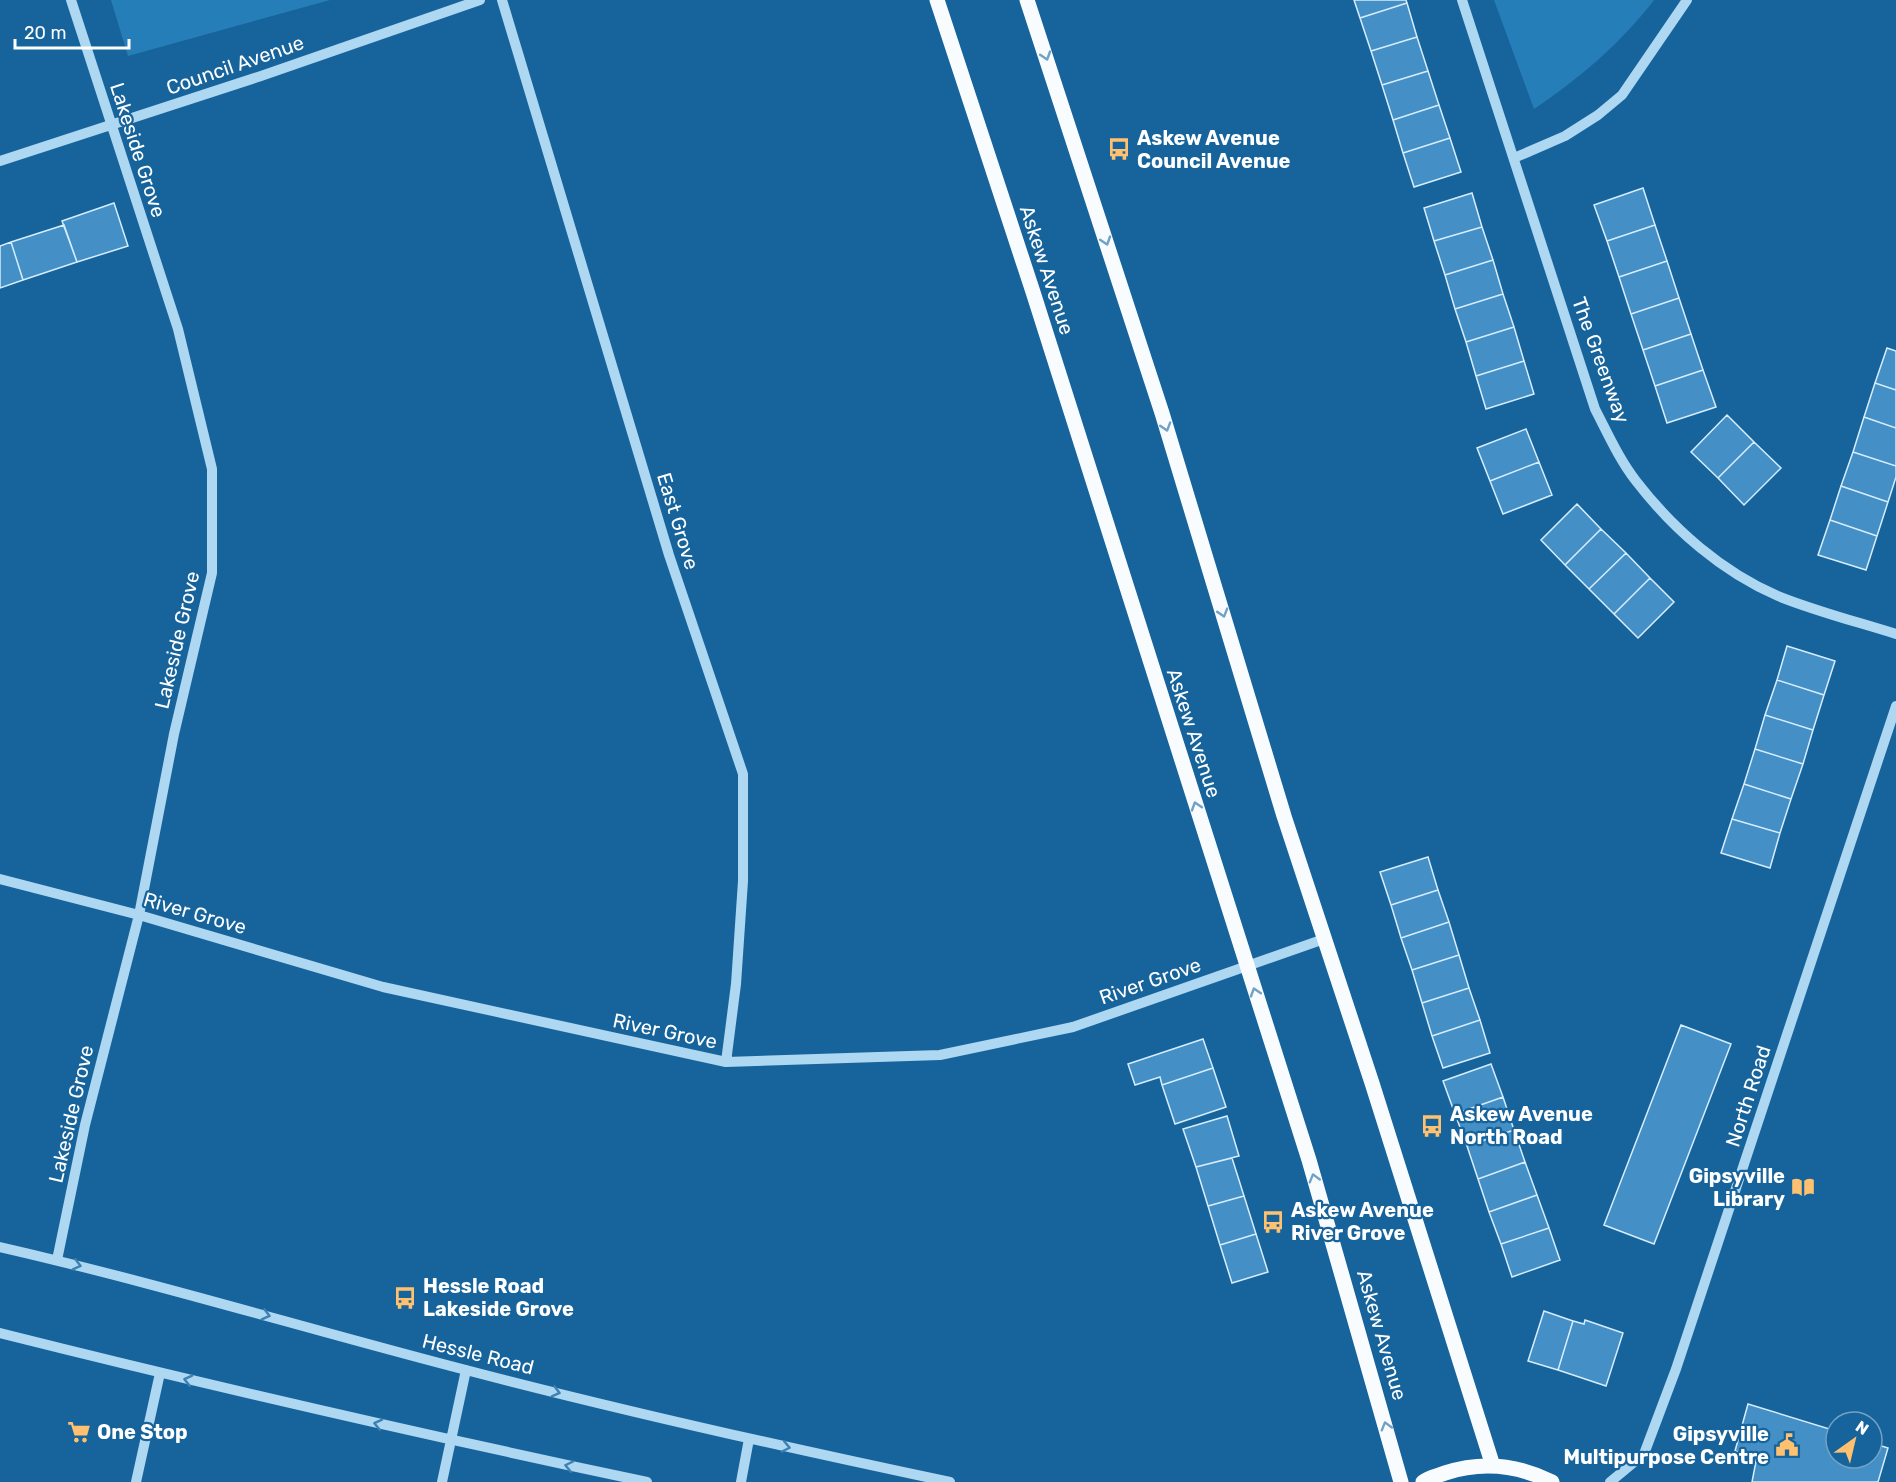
<svg xmlns="http://www.w3.org/2000/svg" width="1896" height="1482" font-family="Rubik,sans-serif">
<style>
.green{fill:#267eb9}
.building{fill:#448fc5;stroke:#d6edfd;stroke-width:1.5}
.lines{fill:none;stroke-linecap:round;stroke-linejoin:round}
.minor{stroke:#aed7f2;stroke-width:10}
.major{stroke:#f9fcff;stroke-width:15}
.oneway{stroke:#71a1c4}
.oneway2{stroke:#3d81b2}
.labels{text-anchor:middle;dominant-baseline:central;stroke-width:4.5;stroke-linejoin:round;paint-order:stroke}
.street-label{font-size:20px;fill:#fff;stroke:#17649c}
.poi-label{font-size:20px;font-weight:bold;fill:#fff;stroke:#17649c;text-anchor:start}
</style>
<rect width="100%" height="100%" fill="#17649c"/>
<path class="green" d="M111 0H330L128 56Z
M1494 0H1654C1620 44 1580 78 1534 109Z"/>
<path class="building" d="M1354 0H1406L1407 3 1360 18Z
M1407 3 1417 37 1371 51 1360 18Z
M1417 37 1428 71 1382 85 1371 51Z
M1428 71 1439 105 1393 120 1382 85Z
M1439 105 1450 138 1403 153 1393 120Z
M1450 138 1461 172 1414 187 1403 153Z
M1643 188 1655 225 1607 241 1594 205Z
M1472 193 1482 227 1434 241 1424 208Z
M114 203 128 246 77 262 62 221Z
M64 225 77 262 23 280 11 242Z
M1655 225 1667 261 1619 277 1607 241Z
M1482 227 1493 260 1445 275 1434 241Z
M11 242 23 280 0 288V246Z
M1493 260 1503 294 1455 309 1445 275Z
M1667 261 1679 298 1631 314 1619 277Z
M1503 294 1514 327 1466 342 1455 309Z
M1679 298 1691 334 1643 350 1631 314Z
M1514 327 1524 361 1476 376 1466 342Z
M1691 334 1703 370 1655 386 1643 350Z
M1887 348 1896 351V390L1875 383Z
M1524 361 1534 394 1486 409 1476 376Z
M1703 370 1716 407 1667 423 1655 386Z
M1875 383 1896 390V428L1864 417Z
M1727 415 1754 442 1718 478 1691 452Z
M1864 417 1896 428V466L1853 452Z
M1526 429 1539 462 1490 481 1477 448Z
M1754 442 1781 468 1744 505 1718 478Z
M1853 452 1896 466V477L1888 502 1841 486Z
M1539 462 1552 495 1503 514 1490 481Z
M1841 486 1888 502 1877 536 1830 520Z
M1577 504 1601 529 1565 565 1541 540Z
M1830 520 1877 536 1866 570 1818 555Z
M1601 529 1626 553 1589 589 1565 565Z
M1626 553 1650 578 1614 614 1589 589Z
M1650 578 1674 602 1638 638 1614 614Z
M1787 646 1835 661 1824 695 1777 680Z
M1777 680 1824 695 1813 730 1765 715Z
M1765 715 1813 730 1803 764 1755 749Z
M1755 749 1803 764 1791 799 1744 784Z
M1744 784 1791 799 1780 833 1732 819Z
M1732 819 1780 833 1770 868 1721 853Z
M1428 857 1438 890 1391 905 1380 872Z
M1438 890 1449 922 1401 938 1391 905Z
M1449 922 1459 955 1412 970 1401 938Z
M1459 955 1469 988 1422 1003 1412 970Z
M1469 988 1480 1020 1432 1036 1422 1003Z
M1480 1020 1490 1053 1443 1068 1432 1036Z
M1681 1025 1731 1044 1654 1244 1604 1225Z
M1203 1039 1213 1068 1162 1085 1160 1077 1135 1085 1128 1064Z
M1491 1064 1503 1097 1455 1114 1443 1081Z
M1213 1068 1226 1107 1175 1124 1162 1085Z
M1503 1097 1514 1130 1467 1146 1455 1114Z
M1227 1116 1239 1156 1196 1167 1183 1129Z
M1514 1130 1525 1162 1478 1179 1467 1146Z
M1232 1158 1244 1196 1208 1206 1196 1167Z
M1525 1162 1537 1195 1489 1212 1478 1179Z
M1537 1195 1549 1228 1501 1244 1489 1212Z
M1244 1196 1256 1234 1220 1245 1208 1206Z
M1549 1228 1560 1260 1512 1277 1501 1244Z
M1256 1234 1268 1272 1232 1283 1220 1245Z
M1544 1311 1573 1321 1558 1370 1528 1361Z
M1585 1320 1623 1333 1606 1386 1558 1370 1573 1321 1584 1324Z
M1748 1404 1836 1431V1458H1872V1443L1888 1448 1878 1482H1752L1757 1456 1735 1451Z"/>
<g class="lines">
<path class="minor" d="M502 0 669 555 743 774V881L736 984 726 1062
M1462 0 1595 409C1608 434 1619 459 1636 481 1673 529 1722 572 1778 596 1815 611 1858 622 1896 634
M1514 158 1565 136 1598 115 1622 95 1687 0
M0 161 261 76 480 0
M0 879 139 915 383 987 726 1062 940 1055 1073 1027 1324 939
M0 1247C157 1283 311 1330 466 1370 627 1412 788 1448 950 1482
M57 1260 85 1125 139 915 174 734 212 573V469L178 329 71 0
M0 1333C215 1387 430 1436 647 1482
M136 1482 160 1373
M442 1482 466 1370
M741 1482 749 1439
M1610 1482 1644 1454 1676 1369 1896 706"/>
<path class="major" d="M937 0 1033 292 1309 1160 1401 1482
M1027 0 1162 413 1284 816 1372 1083 1493 1466
M1423 1482C1429 1477 1438 1476 1445 1473 1482 1461 1518 1465 1552 1482"/>
</g>
<defs><path id="oneway-chevron" d="M-2-3.5L2.5 0L-2 3.5" fill="none" stroke-width="1.6" stroke-linecap="round" stroke-linejoin="round" transform="scale(1.5)"/></defs>
<g class="oneway">
<use href="#oneway-chevron" transform="translate(1046 56) rotate(72)"/>
<use href="#oneway-chevron" transform="translate(1106 241) rotate(72)"/>
<use href="#oneway-chevron" transform="translate(1166 427) rotate(73)"/>
<use href="#oneway-chevron" transform="translate(1223 613) rotate(73)"/>
<use href="#oneway-chevron" transform="translate(1196 806) rotate(-108)"/>
<use href="#oneway-chevron" transform="translate(1255 992) rotate(-108)"/>
<use href="#oneway-chevron" transform="translate(1314 1178) rotate(-106)"/>
<use href="#oneway-chevron" transform="translate(1386 1426) rotate(-106)"/>
</g>
<g class="oneway2">
<use href="#oneway-chevron" transform="translate(77 1265) rotate(14)"/>
<use href="#oneway-chevron" transform="translate(266 1315) rotate(15)"/>
<use href="#oneway-chevron" transform="translate(188 1380) rotate(-167)"/>
<use href="#oneway-chevron" transform="translate(556 1392) rotate(14)"/>
<use href="#oneway-chevron" transform="translate(378 1424) rotate(-167)"/>
<use href="#oneway-chevron" transform="translate(786 1447) rotate(12)"/>
<use href="#oneway-chevron" transform="translate(569 1466) rotate(-168)"/>
</g>
<defs>
<g id="bus-bare" transform="scale(1.8)"><path d="M-5-6H5V4H4V6H2V4H-2V6H-4V4H-5ZM-3.5-4V0h7V-4ZM-3.5 1.2v1.5H-2V1.2ZM2 1.2v1.5H3.5V1.2Z" fill="#ffc16f" stroke="#17649c" stroke-width="2.5" paint-order="stroke"/></g>
<g id="library-bare" transform="scale(1.8)"><path d="M-6-4Q-3-5.5-.7-3.5V5Q-3 3-6 4ZM6-4Q3-5.5 .7-3.5V5Q3 3 6 4Z" fill="#ffc16f" stroke="#17649c" stroke-width="2.5" paint-order="stroke"/></g>
<g id="supermarket-bare" transform="scale(1.8)"><path d="M-6-5.5h2.5l.6 2H6L4.5 2H-2.5L-4.4-4H-6ZM-1.5 3.2a1.3 1.3 0 1 0 .1 0ZM3 3.2a1.3 1.3 0 1 0 .1 0Z" fill="#ffc16f" stroke="#17649c" stroke-width="2.5" paint-order="stroke"/></g>
<g id="civic-bare" transform="scale(1.8)"><path d="M-.6-6.5H3V-4.5H.6V-3L4-1V1h2V6H-6V1h2V-1L-.6-3ZM-1.2 2.5V6h2.4V2.5Z" fill="#ffc16f" stroke="#17649c" stroke-width="2.5" paint-order="stroke"/></g>
</defs>
<g fill-rule="evenodd">
<use href="#bus-bare" x="1119" y="149"/>
<use href="#bus-bare" x="1432" y="1126"/>
<use href="#library-bare" x="1803" y="1187"/>
<use href="#bus-bare" x="1273" y="1222"/>
<use href="#bus-bare" x="405" y="1298"/>
<use href="#supermarket-bare" x="79" y="1432"/>
<use href="#civic-bare" x="1787" y="1445"/>
</g>
<g class="labels">
<g class="street-label">
<text transform="translate(235 65) rotate(-19)">Council Avenue</text>
<text transform="translate(138 150) rotate(72)">Lakeside Grove</text>
<text transform="translate(1047 270) rotate(72)">Askew Avenue</text>
<text transform="translate(1601 360) rotate(70)">The Greenway</text>
<text transform="translate(678 521) rotate(73)">East Grove</text>
<text transform="translate(177 640) rotate(-77)">Lakeside Grove</text>
<text transform="translate(1194 733) rotate(72)">Askew Avenue</text>
<text transform="translate(195 913) rotate(16)">River Grove</text>
<text transform="translate(1150 981) rotate(-19)">River Grove</text>
<text transform="translate(665 1031) rotate(12)">River Grove</text>
<text transform="translate(1748 1096) rotate(-72)">North Road</text>
<text transform="translate(71 1114) rotate(-77)">Lakeside Grove</text>
<text transform="translate(1382 1335) rotate(74)">Askew Avenue</text>
<text transform="translate(478 1354) rotate(14)">Hessle Road</text>
</g>
<g class="poi-label">
<text x="1137" y="138">Askew Avenue<tspan x="1137" dy="23">Council Avenue</tspan></text>
<text x="1450" y="1114">Askew Avenue<tspan x="1450" dy="23">North Road</tspan></text>
<text x="1785" y="1176" text-anchor="end">Gipsyville<tspan x="1785" dy="23">Library</tspan></text>
<text x="1291" y="1210">Askew Avenue<tspan x="1291" dy="23">River Grove</tspan></text>
<text x="423" y="1286">Hessle Road<tspan x="423" dy="23">Lakeside Grove</tspan></text>
<text x="97" y="1432">One Stop</text>
<text x="1769" y="1434" text-anchor="end">Gipsyville<tspan x="1769" dy="23">Multipurpose Centre</tspan></text>
</g>
</g>
<g transform="translate(1854 1440) rotate(34)"><circle r="28" fill="#17649c" stroke="#74a2c4" stroke-width="1.5"/>
<path d="M0-4.5L10 22L0 15L-10 22Z" fill="#ffc16f"/>
<text y="-9" font-size="16" font-weight="bold" text-anchor="middle" fill="#ffffff">N</text>
</g>
<path d="M15 39v9h114v-9" fill="none" stroke="#ffffff" stroke-width="3"/>
<text x="24" y="39" font-size="18" fill="#ffffff" stroke="#17649c" stroke-width="4.5" paint-order="stroke">20 m</text>
</svg>
